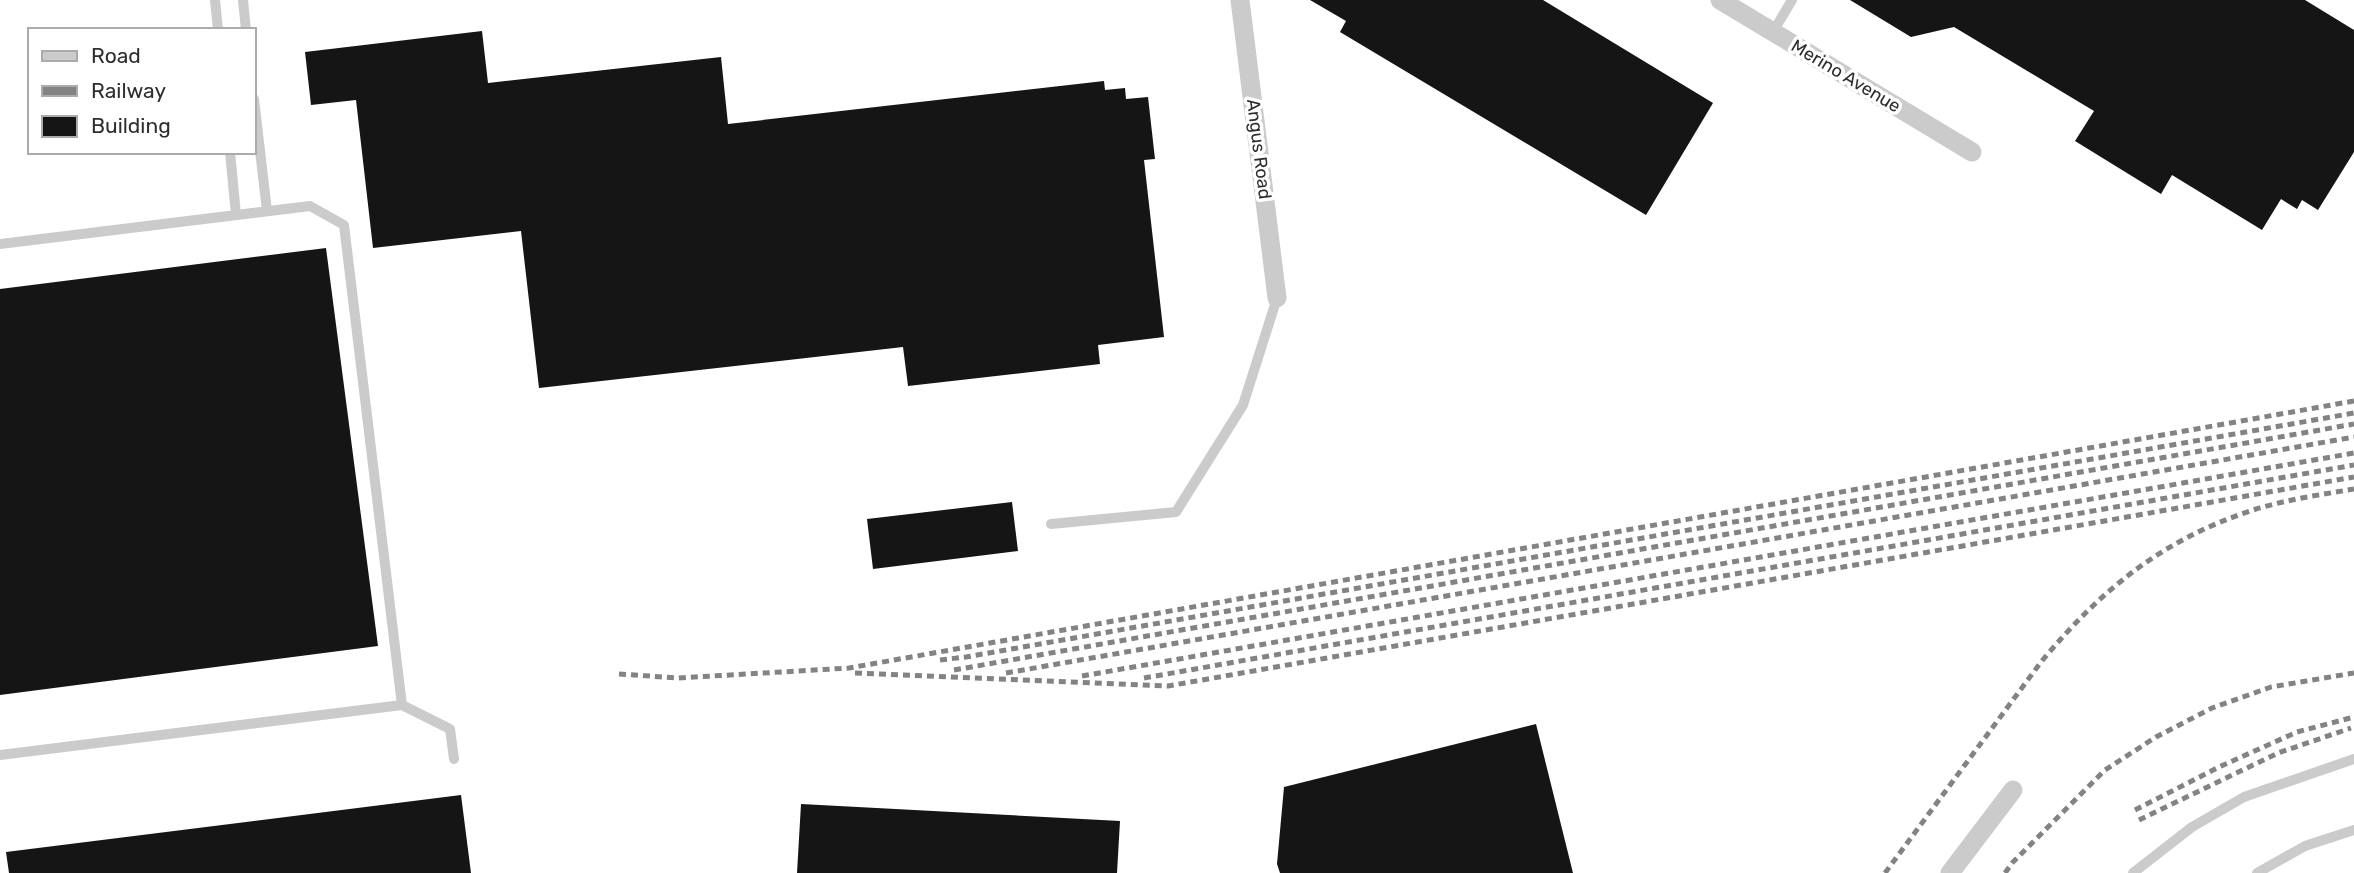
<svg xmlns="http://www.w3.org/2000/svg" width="2354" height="873" font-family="Rubik,sans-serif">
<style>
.building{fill:#151515}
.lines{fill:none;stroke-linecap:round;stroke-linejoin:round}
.lane{stroke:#cbcbcb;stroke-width:10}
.street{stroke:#cbcbcb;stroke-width:19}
.rail{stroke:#838383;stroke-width:5;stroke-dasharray:7 5;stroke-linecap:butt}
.labels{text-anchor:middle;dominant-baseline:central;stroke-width:7;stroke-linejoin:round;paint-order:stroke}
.street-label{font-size:18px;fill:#2e2e2e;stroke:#fff}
</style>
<rect width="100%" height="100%" fill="#fff"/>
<path class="building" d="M1310 0H1543L1713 103 1646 215 1340 32 1346 21Z
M1850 0H2305L2354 30V152L2318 210 2302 200 2297 209 2281 199 2262 230 2172 175 2161 194 2075 141 2094 111 1954 27 1911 37Z
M482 31 488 83 721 57 728 124 1104 81 1105 90 1125 88 1126 99 1148 97 1155 159 1144 160 1164 337 1098 345 1100 364 908 386 903 347 539 388 521 231 373 248 356 100 311 105 305 52Z
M326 248 378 646 0 695V289Z
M1012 502 1018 551 873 569 867 519Z
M1536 724 1573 873H1280L1277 864 1284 787Z
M461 795 471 873H9L6 852Z
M801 804 1120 821 1117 873H797Z"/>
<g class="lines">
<path class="lane" d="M215 0 218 30
M243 0 246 30
M1773 32 1792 0
M254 99 267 211
M230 152 236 215
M0 244 310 206 344 225 402 705 0 755
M1051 524 1176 512 1243 405 1277 298
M402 705 450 729 454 759
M2133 873 2192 827 2244 797 2354 759
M2257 873 2305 846 2354 830"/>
<path class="street" d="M1240 0 1277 298
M1720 0 1972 152
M1950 873 2013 790"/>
<path class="rail" d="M940 660 966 657 2354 413
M954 670 2354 424
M855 673 1168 686 2354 477
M1006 673 2354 437
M619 674 678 678 849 668 2354 401
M1082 676 2354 453
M1144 678 2354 465
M2135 810 2219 767 2297 732 2354 717
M2139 820 2278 753 2351 728
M1885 873 2041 662C2100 591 2160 541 2250 511 2283 500 2319 495 2354 489
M2005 873 2013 862 2105 770 2156 737 2212 708 2271 687 2354 673"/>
</g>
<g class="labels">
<g class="street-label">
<text transform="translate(1846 76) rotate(31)">Merino Avenue</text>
<text transform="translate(1259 149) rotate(83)">Angus Road</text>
</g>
</g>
<rect x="28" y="28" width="228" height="126" fill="#ffffff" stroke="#ababab" stroke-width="2"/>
<rect x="42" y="51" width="35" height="10" fill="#cbcbcb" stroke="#ababab" stroke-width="2"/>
<text x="91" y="63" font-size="21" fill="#2e2e2e">Road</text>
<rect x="42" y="86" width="35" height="10" fill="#838383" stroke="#ababab" stroke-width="2"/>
<text x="91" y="98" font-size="21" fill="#2e2e2e">Railway</text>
<rect x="42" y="116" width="35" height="21" fill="#151515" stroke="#ababab" stroke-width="2"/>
<text x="91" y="133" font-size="21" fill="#2e2e2e">Building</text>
</svg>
